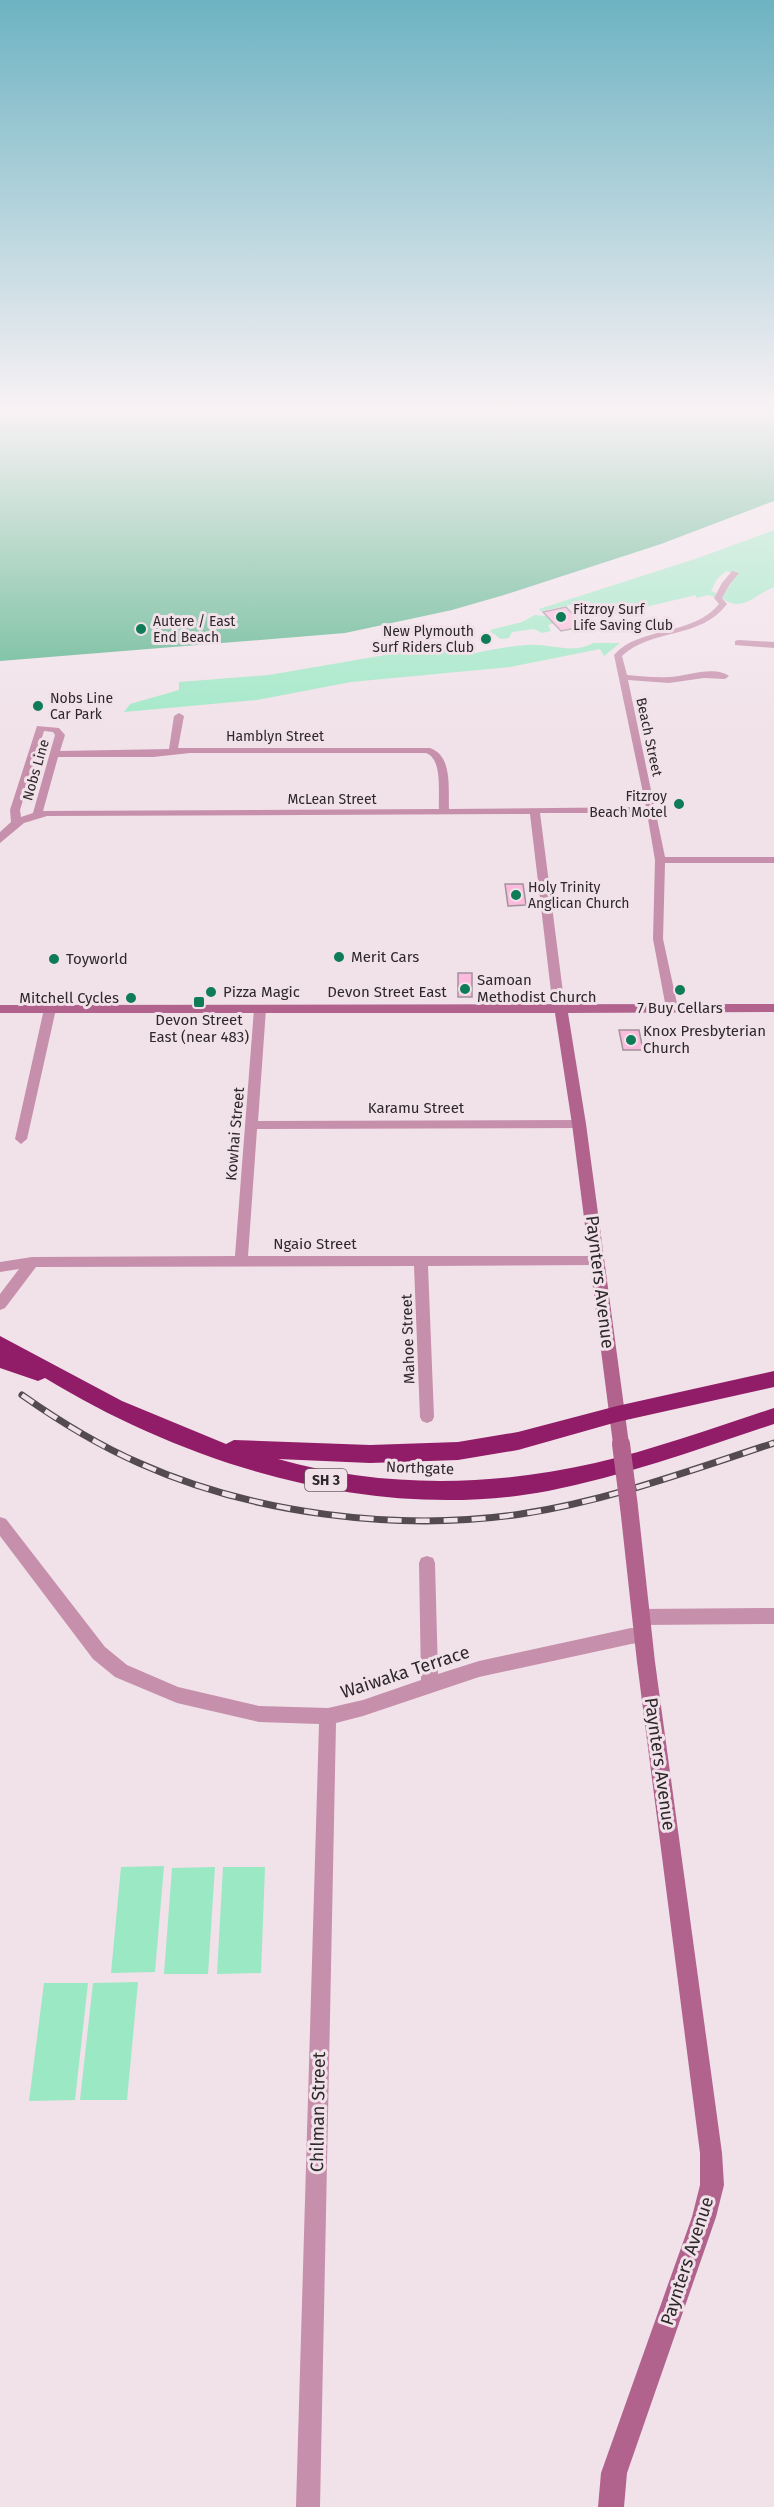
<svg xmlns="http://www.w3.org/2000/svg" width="774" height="2507" font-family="'Fira Sans',sans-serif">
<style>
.green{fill:#9be8c4}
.water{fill:#55b28a}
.building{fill:#fcbbdc;stroke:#a1939a;stroke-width:1.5}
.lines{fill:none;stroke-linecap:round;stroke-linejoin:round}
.street{fill:#c68fab;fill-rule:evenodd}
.secondary{fill:#b1638e;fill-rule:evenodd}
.highway{fill:#911c67;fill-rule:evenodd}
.rail-casing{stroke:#534b4f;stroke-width:7}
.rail{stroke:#f1e1e9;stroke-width:4.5;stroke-dasharray:14;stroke-linecap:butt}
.secondary-bridge{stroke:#b1638e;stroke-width:18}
.poi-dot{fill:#0f7c57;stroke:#f1e1e9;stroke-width:2}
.labels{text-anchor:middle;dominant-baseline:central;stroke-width:6;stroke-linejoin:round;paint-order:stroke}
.far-poi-label{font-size:14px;fill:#2e282b;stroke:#f1e1e9;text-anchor:start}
.far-street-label{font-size:14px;fill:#2e282b;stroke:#f1e1e9}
.shield{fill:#f1e1e9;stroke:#686064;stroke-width:1.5}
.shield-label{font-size:14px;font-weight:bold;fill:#2e282b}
.poi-label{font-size:15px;fill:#2e282b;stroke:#f1e1e9;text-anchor:start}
.street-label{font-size:15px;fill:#2e282b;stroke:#f1e1e9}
.near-street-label{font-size:18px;fill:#2e282b;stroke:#f1e1e9}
</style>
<rect width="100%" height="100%" fill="#f1e1e9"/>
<path class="green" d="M774 530V587C757 593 742 614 722 598L737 574 726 571 717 579 711 591 716 593 715 597 708 595 696 598V595L603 617 590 613 587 609 590 601 541 611 539 609 698 558Z
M535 615 546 616 554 623 548 625 551 631 542 633 534 629 512 632 509 638 501 639 491 632 490 630 522 622Z
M593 643H620L604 656 600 649 510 667 351 682 257 700 124 712 130 704 179 690V682L269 675 420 649 423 653 459 648 468 649 469 652 464 653 466 655C486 651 507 646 527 645 549 643 573 655 593 643Z
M164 1866 155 1972 111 1973 121 1867Z
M215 1867 208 1974H164L172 1868Z
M223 1867H265L261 1973 217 1974Z
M138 1982 127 2100H80L93 1983Z
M44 1983H88L75 2100 29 2101Z"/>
<path class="water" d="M0 409H774V501L661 544 504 595 452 610 345 633 0 661Z"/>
<path class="building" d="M566 607 579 621 576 622 581 627 561 631 543 612Z
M505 884H523L526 905 508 906Z
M458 973H472V997H458Z
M619 1030H639L643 1050H623Z"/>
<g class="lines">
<path class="street" d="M732 571 739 573 730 584 722 598 727 604C700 640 651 628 622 656L627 675C641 676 655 678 669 677 687 676 714 665 729 676L725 679 704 678 669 683 628 680 665 857H774V863H665L663 939 678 1008 676 1011 672 1012 666 1008 653 939 655 860 647 813H540L564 1000 567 1009 561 1013 557 1012 552 1000 530 814 47 816 24 823 0 843V832L11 822 10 810 37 726 59 728 65 735 60 751 169 749 174 716 179 713 184 716 178 748H430C453 756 448 789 449 809L646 807 614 655C639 626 692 637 719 604L714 598 722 583ZM44 731 53 732 55 735 33 813 21 817 20 810ZM190 753H426C443 759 438 793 439 809L43 811 58 757H153Z
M738 640 774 642V648L735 645V641Z
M50 1005 56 1009 27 1139 21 1144 15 1139 44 1009Z
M260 1005 266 1009 258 1121 579 1120 585 1124 579 1128 257 1129 248 1256H602L604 1260 602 1264 597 1265 428 1266 434 1417 432 1421 427 1423 422 1421 420 1417 414 1266 36 1267 5 1308 0 1310V1294L19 1269 0 1272V1262L32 1257 235 1256 254 1009Z
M0 1517 6 1519 105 1647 127 1665 178 1687 259 1706 328 1708 363 1700 421 1680 419 1563 421 1558 427 1556 433 1558 435 1563 438 1674 479 1661 631 1628 650 1630 652 1636 650 1642 631 1644 479 1677 363 1716 336 1723 320 2507H296L319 1724 259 1722 177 1703 115 1677 93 1659 0 1536Z
M774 1608V1624L641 1625 635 1622 633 1617 635 1612 641 1609Z"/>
<path class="secondary" d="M774 1004V1012L568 1013 586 1124 629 1444 627 1449 621 1451 615 1449 613 1444 572 1124 555 1013H0V1005Z
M629 1499 635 1502 638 1507 655 1662 722 2153 724 2185 716 2217 627 2473 624 2507H598L601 2473 692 2217 700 2185V2153L637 1662 620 1507 623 1502Z"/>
<path class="highway" d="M0 1336 122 1401 226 1444 234 1440 370 1445 458 1442 518 1432 617 1406 774 1371V1387L617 1422 518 1450 458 1460 370 1463 278 1459C380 1488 491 1487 595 1463 656 1449 715 1427 774 1408V1424C699 1449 625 1476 548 1491 377 1523 191 1467 45 1378L38 1381 0 1368Z"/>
<g class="rail-casing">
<path id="rail" d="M22 1395C59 1421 98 1445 139 1463 253 1514 398 1532 521 1514 608 1501 691 1470 774 1443"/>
</g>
<use href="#rail" class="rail"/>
<path class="secondary-bridge" d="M621 1444 629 1507"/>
</g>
<linearGradient id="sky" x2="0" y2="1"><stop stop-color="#6db3c2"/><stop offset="0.54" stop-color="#f9f2f5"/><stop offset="1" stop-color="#f9f2f5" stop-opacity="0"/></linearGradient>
<rect width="774" height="760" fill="url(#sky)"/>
<g class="poi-dot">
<circle cx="561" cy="617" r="6"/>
<circle cx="141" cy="629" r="6"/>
<circle cx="486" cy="639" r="6"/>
<circle cx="38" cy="706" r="6"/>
<circle cx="679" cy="804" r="6"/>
<circle cx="516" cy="895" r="6"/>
<circle cx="339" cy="957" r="6"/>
<circle cx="54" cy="959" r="6"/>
<circle cx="465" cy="989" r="6"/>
<circle cx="680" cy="990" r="6"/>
<circle cx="211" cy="992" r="6"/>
<circle cx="131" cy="998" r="6"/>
<rect x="193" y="996" width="12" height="12" rx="3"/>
<circle cx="631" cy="1040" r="6"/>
</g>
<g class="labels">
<g class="far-poi-label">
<text x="573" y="609">Fitzroy Surf<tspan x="573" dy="16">Life Saving Club</tspan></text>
<text x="153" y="621">Autere / East<tspan x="153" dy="16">End Beach</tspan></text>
<text x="474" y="631" text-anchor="end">New Plymouth<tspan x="474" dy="16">Surf Riders Club</tspan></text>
<text x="50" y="698">Nobs Line<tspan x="50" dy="16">Car Park</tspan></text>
<text x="667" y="796" text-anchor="end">Fitzroy<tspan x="667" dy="16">Beach Motel</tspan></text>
<text x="528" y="887">Holy Trinity<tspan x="528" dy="16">Anglican Church</tspan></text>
</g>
<g class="far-street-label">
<text x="275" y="736">Hamblyn Street</text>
<text transform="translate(649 737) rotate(78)">Beach Street</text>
<text transform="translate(36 770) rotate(-74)">Nobs Line</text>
<text x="332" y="799">McLean Street</text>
</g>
<rect class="shield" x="305" y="1469" width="42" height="22" rx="4.5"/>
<g class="shield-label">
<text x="326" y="1480">SH 3</text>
</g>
<g class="poi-label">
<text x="351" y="957">Merit Cars</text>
<text x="66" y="959">Toyworld</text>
<text x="477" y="980">Samoan<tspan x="477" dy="17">Methodist Church</tspan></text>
<text x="223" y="992">Pizza Magic</text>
<text x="119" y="998" text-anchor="end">Mitchell Cycles</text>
<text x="680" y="1008" text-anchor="middle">7 Buy Cellars</text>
<text x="199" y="1020" text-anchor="middle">Devon Street<tspan x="199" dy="17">East (near 483)</tspan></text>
<text x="643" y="1031">Knox Presbyterian<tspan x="643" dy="17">Church</tspan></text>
</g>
<g class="street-label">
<text x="387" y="992">Devon Street East</text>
<text x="416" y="1108">Karamu Street</text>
<text transform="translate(235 1134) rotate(-85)">Kowhai Street</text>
<text x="315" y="1244">Ngaio Street</text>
<text transform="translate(408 1339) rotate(-92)">Mahoe Street</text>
<text transform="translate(420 1468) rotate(2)">Northgate</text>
</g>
<g class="near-street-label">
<text transform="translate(600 1282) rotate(83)">Paynters Avenue</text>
<text transform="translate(405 1672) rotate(-18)">Waiwaka Terrace</text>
<text transform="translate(660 1764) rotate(82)">Paynters Avenue</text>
<text transform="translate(318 2112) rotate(-89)">Chilman Street</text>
<text transform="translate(687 2261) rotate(-72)">Paynters Avenue</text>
</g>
</g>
</svg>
